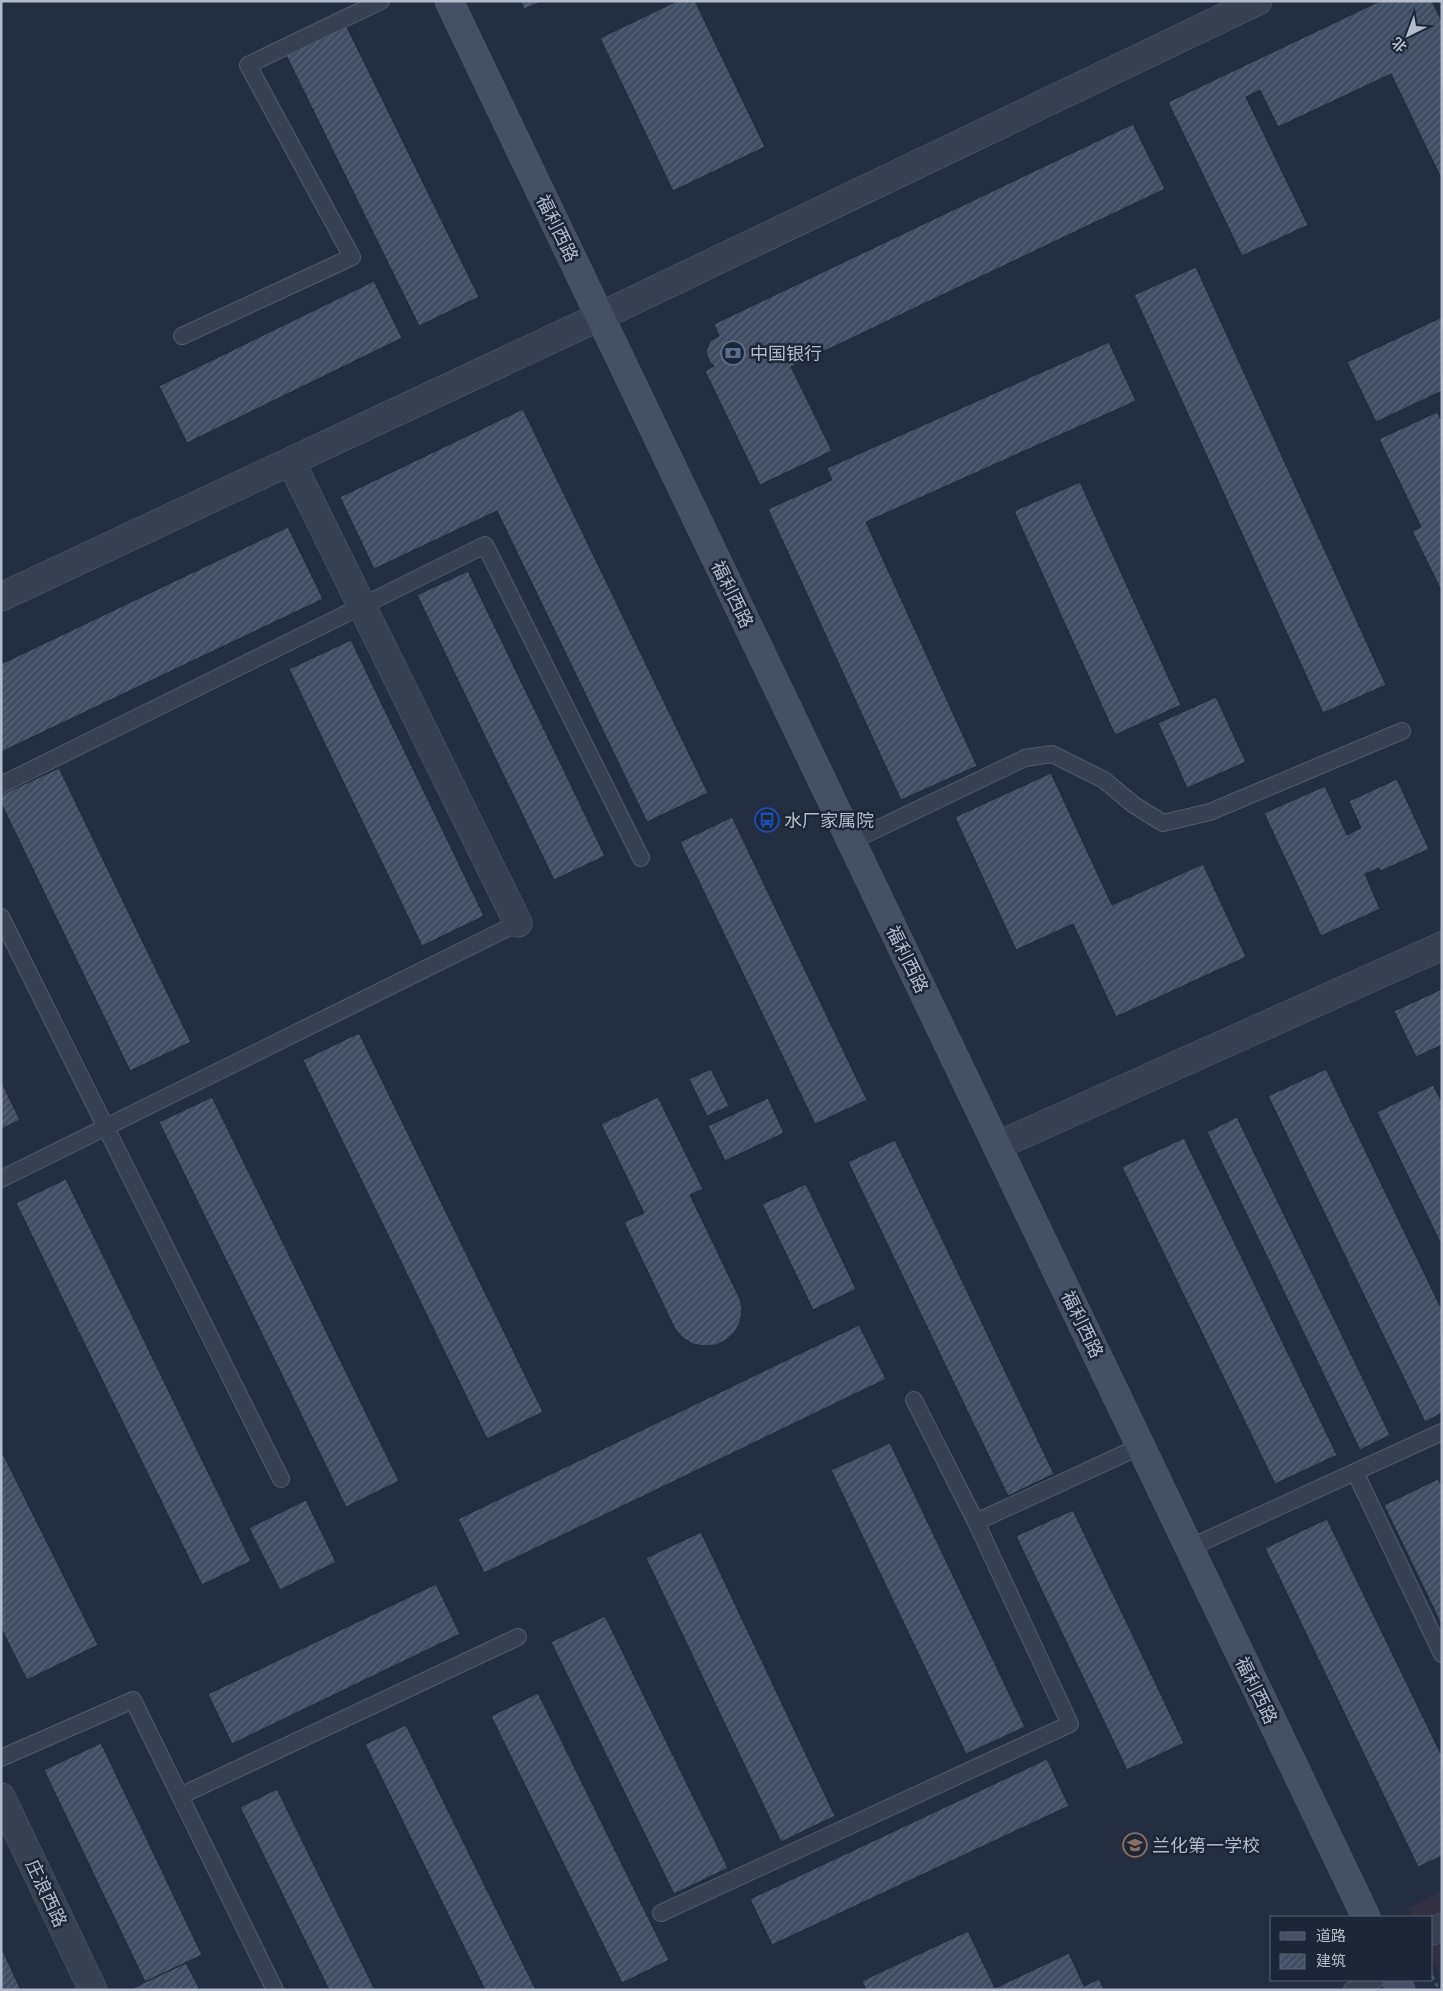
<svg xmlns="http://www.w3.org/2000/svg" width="1443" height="1991" font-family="'Noto Sans','Noto Sans SC',sans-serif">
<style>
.medical{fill:#333041}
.building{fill:url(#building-hatch);stroke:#1f2838}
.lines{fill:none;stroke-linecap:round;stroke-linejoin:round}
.service-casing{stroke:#535c6b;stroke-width:18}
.minor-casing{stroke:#535c6b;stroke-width:29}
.tertiary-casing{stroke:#535c6b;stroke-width:29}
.secondary-casing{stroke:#535c6b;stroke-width:29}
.path{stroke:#41595c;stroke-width:3;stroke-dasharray:4 4;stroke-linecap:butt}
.service{stroke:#384151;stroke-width:16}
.minor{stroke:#384151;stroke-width:28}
.tertiary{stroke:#384151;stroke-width:28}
.secondary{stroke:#455064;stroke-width:28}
.labels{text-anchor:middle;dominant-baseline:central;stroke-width:5;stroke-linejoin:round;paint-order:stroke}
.street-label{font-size:18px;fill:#b4bccb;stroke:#1c2636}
.poi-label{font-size:18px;fill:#b4bccb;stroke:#1c2636;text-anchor:start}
</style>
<defs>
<pattern id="building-hatch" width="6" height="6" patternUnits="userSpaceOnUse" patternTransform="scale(1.25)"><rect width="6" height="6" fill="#3f4c61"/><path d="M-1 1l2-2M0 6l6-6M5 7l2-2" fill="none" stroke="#586476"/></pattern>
</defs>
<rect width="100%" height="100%" fill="#232f41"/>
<path class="medical" d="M1442 1891V1978L1432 1958V1917H1412L1407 1908Z"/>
<path class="building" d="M521 1H543L524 9Z
M677 1H695L765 147 673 191 600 38Z
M1380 1H1432L1442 22V180L1391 74 1278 127 1260 90 1246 97 1308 225 1242 256 1168 102Z
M346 25 479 297 419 326 286 55Z
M1133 124 1165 189 791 367 832 451 760 485 705 371 714 366 710 362 706 352 710 341 719 336 714 324Z
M1196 267 1386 685 1323 713 1134 295Z
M374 281 402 338 187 443 159 386Z
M1442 317V391L1376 422 1347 362Z
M1109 342 1136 401 866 522 977 766 901 800 768 509 832 480 827 468Z
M523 409 708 793 647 822 497 511 374 569 340 497Z
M1437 412 1442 421V592L1412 531 1421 527 1379 439Z
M1080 482 1181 705 1115 735 1014 511Z
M288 527 323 599 1 752V664Z
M468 571 605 856 554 880 417 595Z
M351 640 484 916 422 946 289 669Z
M1216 697 1246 762 1187 788 1158 723Z
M59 768 191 1042 130 1071 1 803V795Z
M1051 773 1112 905 1203 864 1246 957 1116 1017 1073 924 1016 950 955 817Z
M1397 779 1429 849 1381 871 1379 868 1365 874 1380 909 1321 936 1264 813 1325 786 1347 835 1361 828 1349 801Z
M732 817 867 1100 815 1124 680 842Z
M1442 989V1045L1416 1057 1394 1011Z
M359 1033 543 1412 487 1439 303 1060Z
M711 1069 729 1106 707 1116 689 1079Z
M1326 1069 1442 1310V1413L1425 1422 1268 1096Z
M1 1081 20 1120 1 1129Z
M1433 1085 1442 1102V1246L1377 1112Z
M212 1097 399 1481 346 1507 159 1122Z
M658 1097 703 1189 690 1195 740 1299 742 1310 740 1322 735 1332 726 1340 716 1345 704 1346 693 1344 683 1338 675 1329 624 1222 644 1213 601 1124Z
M768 1098 784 1133 725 1161 708 1126Z
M1237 1117 1390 1435 1360 1450 1207 1132Z
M1184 1138 1337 1455 1275 1484 1122 1167Z
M895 1140 1054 1474 1008 1496 848 1162Z
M66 1179 251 1561 202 1585 16 1203Z
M806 1184 856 1289 813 1310 762 1204Z
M859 1325 886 1379 484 1573 458 1519Z
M890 1443 1025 1727 966 1754 831 1470Z
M1 1450 98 1645 27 1680 1 1628Z
M1438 1479 1442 1486V1626L1384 1505Z
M306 1500 336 1562 280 1590 249 1528Z
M1073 1510 1184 1743 1127 1770 1016 1536Z
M1327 1519 1442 1756V1856L1418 1867 1265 1548Z
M701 1532 835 1816 781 1842 646 1558Z
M436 1584 460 1634 232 1744 208 1694Z
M605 1616 728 1868 674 1894 551 1642Z
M538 1693 669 1960 622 1983 491 1716Z
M406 1725 536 1990H485L365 1744Z
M101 1743 202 1955 145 1982 44 1770Z
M1047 1759 1069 1806 772 1945 750 1899Z
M277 1789 375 1990H329L240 1807Z
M968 1931 995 1988 1069 1953 1084 1986 1099 1979 1104 1990H866L862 1981Z
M1 1947 21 1990H1Z
M186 1963 200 1990H130L145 1982Z"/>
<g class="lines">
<g class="service-casing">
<path id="service" d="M182 336 352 257 248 65 381 1
M1 785 485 545 641 858
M852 841 1025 758 1052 754 1104 780 1134 805 1163 823 1210 812 1402 731
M1 917 281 1479
M1 1179 518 923
M914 1400 976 1522
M1355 1472 1442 1654
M1189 1548 1442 1432
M1 1758 133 1700 275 1990
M180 1796 518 1637
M661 1913 1070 1724 976 1522 1141 1446
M1352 1990 1376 1980"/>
</g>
<g class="minor-casing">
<path id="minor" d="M291 462 518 923
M1 597 601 316 1258 1
M997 1146 1442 946
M1432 1931 1442 1927"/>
</g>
<g class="tertiary-casing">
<path id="tertiary" d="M1 1797 93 1990"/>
</g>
<g class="secondary-casing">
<path id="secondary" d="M449 1 1366 1917
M1396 1980 1401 1990"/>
</g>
<path class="path" d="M1432 1976 1439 1990"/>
<use href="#service" class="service"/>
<use href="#minor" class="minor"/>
<use href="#tertiary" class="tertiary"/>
<use href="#secondary" class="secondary"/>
</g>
<defs>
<g id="bank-ring" transform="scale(1.25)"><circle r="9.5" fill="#1c2636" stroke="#5c6f8a" stroke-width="1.5"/><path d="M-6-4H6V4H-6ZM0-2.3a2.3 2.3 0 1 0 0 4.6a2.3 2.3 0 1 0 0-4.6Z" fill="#5c6f8a"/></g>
<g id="bus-ring" transform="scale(1.25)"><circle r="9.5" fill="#1c2636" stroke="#1a4fb4" stroke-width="1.5"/><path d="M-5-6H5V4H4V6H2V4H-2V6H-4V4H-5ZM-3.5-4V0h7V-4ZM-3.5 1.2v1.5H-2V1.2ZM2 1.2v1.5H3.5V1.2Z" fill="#1a4fb4"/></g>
<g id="school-ring" transform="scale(1.25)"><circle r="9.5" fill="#1c2636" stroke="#8d6e63" stroke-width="1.5"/><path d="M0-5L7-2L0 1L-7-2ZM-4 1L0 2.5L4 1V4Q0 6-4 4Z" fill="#8d6e63"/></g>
</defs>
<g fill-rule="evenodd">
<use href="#bank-ring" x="733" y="353"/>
<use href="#bus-ring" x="767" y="820"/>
<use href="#school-ring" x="1135" y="1845"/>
</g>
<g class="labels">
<g class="street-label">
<text transform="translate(558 228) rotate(64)">福利西路</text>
<text transform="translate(733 594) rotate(64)">福利西路</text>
<text transform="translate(908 959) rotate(64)">福利西路</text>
<text transform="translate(1083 1324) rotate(64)">福利西路</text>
<text transform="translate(1257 1690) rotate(64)">福利西路</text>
<text transform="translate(47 1893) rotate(65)">庄浪西路</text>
</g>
<g class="poi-label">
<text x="750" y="353">中国银行</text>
<text x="784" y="820">水厂家属院</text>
<text x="1152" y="1845">兰化第一学校</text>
</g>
</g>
<rect width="1443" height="1991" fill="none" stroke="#b4bccb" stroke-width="5"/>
<rect x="1270" y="1916" width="162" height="65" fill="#1c2636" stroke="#596272"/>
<rect x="1280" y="1932" width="25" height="8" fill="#455064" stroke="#596272"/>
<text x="1316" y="1941" font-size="15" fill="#b4bccb">道路</text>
<rect x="1280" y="1954" width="25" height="15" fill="url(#building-hatch)" stroke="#596272"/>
<text x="1316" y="1966" font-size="15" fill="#b4bccb">建筑</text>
<g transform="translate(1408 35) rotate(222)" stroke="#1c2636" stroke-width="4" paint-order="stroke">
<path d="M0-4L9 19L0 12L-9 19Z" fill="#b4bccb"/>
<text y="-8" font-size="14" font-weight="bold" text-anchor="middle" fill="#b4bccb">北</text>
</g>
</svg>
